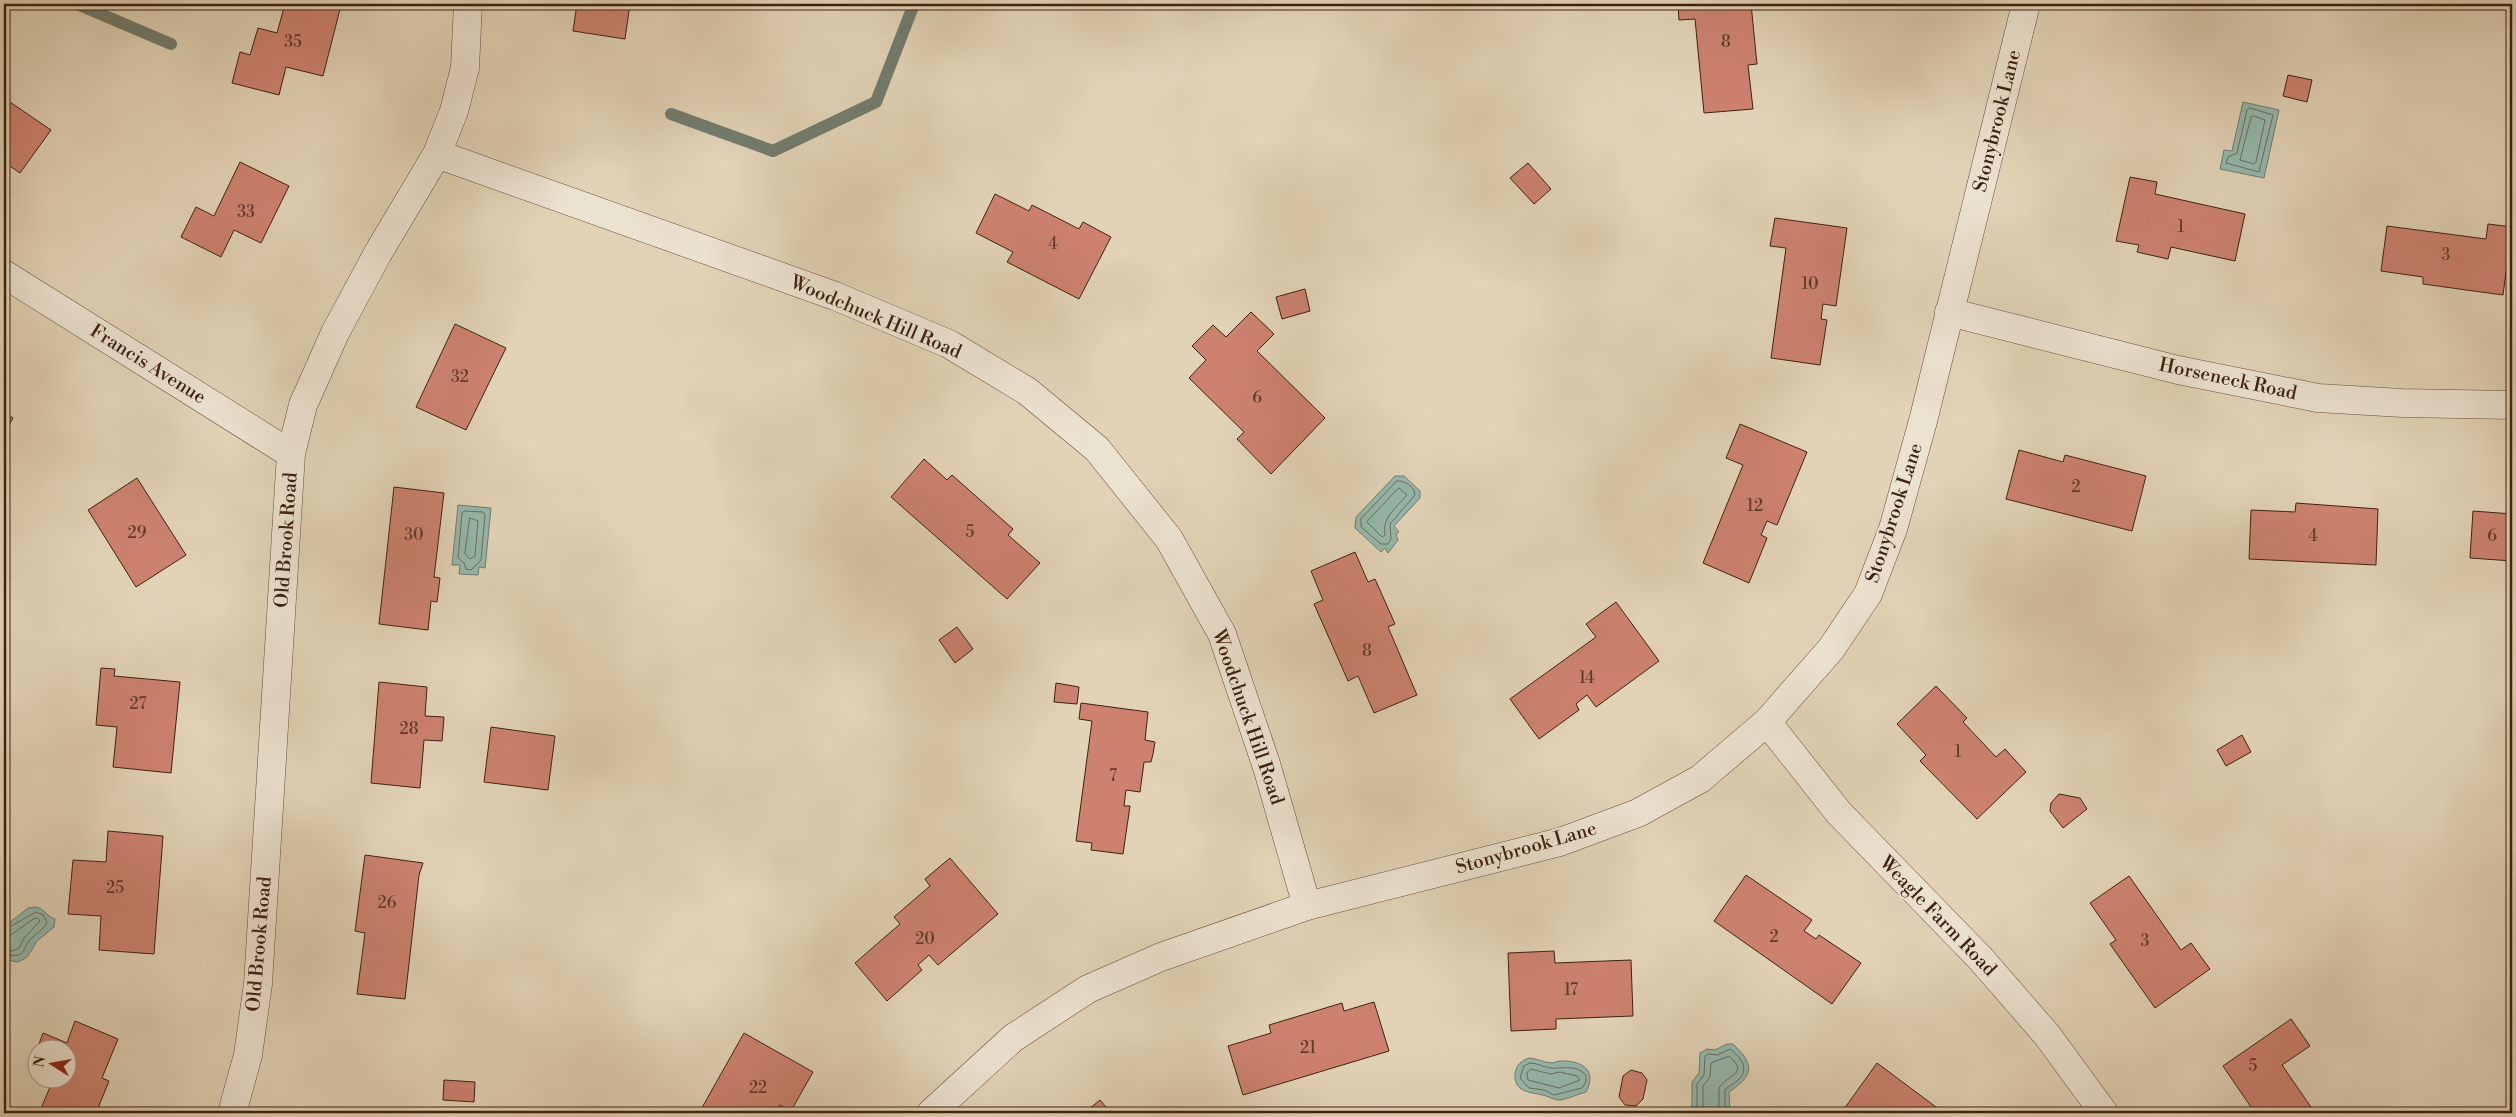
<svg xmlns="http://www.w3.org/2000/svg" width="2516" height="1117" viewBox="0 0 2516 1117" font-family="'Libre Bodoni',serif">
<style>
.water{fill:#95b8ac;stroke:#727c6e}
.lines{fill:none;stroke-linecap:round;stroke-linejoin:round}
.shore{stroke:#696d5e;stroke-width:1}
.stream{stroke:#727c6e;stroke-width:12}
.building{fill:#cd8270;stroke:#3d2211}
.minor-casing{stroke:#664e3a;stroke-width:29}
.minor{stroke:#ece2d0;stroke-width:28}
.labels{text-anchor:middle;dominant-baseline:central;stroke-width:4.5;stroke-linejoin:round;paint-order:stroke}
.number-label{font-size:16px;fill:#613a29}
.street-label{font-size:19px;fill:#3d2211;stroke:#ece2d0}
</style>
<rect width="100%" height="100%" fill="#e2d3b7"/>
<filter id="stains"><feTurbulence type="fractalNoise" baseFrequency=".004" numOctaves="4"/><feColorMatrix values="0 0 0 0 .2 0 0 0 0 .09 0 0 0 0 .02 0 0 0 .5 -.17"/></filter>
<radialGradient id="worn" r=".72"><stop offset=".6" stop-color="#630" stop-opacity="0"/><stop offset="1" stop-color="#630" stop-opacity=".3"/></radialGradient>
<path class="water" d="M 2243,102 L 2279,110 L 2264,178 L 2220,169 L 2224,150 L 2232,151 Z
M 1395,476 L 1404,476 L 1420,491 L 1420,498 L 1394,526 L 1399,532 L 1396,534 L 1398,540 L 1388,553 L 1385,548 L 1381,552 L 1355,528 L 1356,517 Z
M 458,505 L 491,508 L 485,568 L 479,567 L 478,575 L 459,574 L 460,565 L 452,565 Z
M 36,907 C 45,909 47,917 55,919 L 54,927 L 37,941 L 28,956 L 24,959 L 18,962 L 6,960 L 4,927 L 28,908 Z
M 1727,1044 L 1733,1044 C 1755,1065 1754,1075 1729,1092 L 1730,1111 L 1692,1113 L 1692,1082 L 1699,1073 L 1700,1053 L 1707,1049 L 1715,1050 Z
M 1529,1058 C 1536,1058 1545,1063 1552,1063 C 1554,1063 1557,1061 1560,1061 C 1581,1060 1598,1070 1586,1092 C 1578,1094 1568,1099 1560,1100 C 1552,1100 1549,1096 1542,1095 C 1529,1092 1514,1092 1515,1074 C 1516,1065 1521,1061 1529,1058 Z"/>
<g class="lines">
<path class="shore" d="M 2250,108 L 2273,115 L 2259,172 L 2226,163 L 2228,157 L 2237,153 L 2247,110 Z
M 2254,116 L 2265,120 L 2256,162 L 2254,164 L 2240,160 L 2251,117 Z
M 1397,481 C 1404,480 1415,487 1415,495 L 1390,524 L 1391,539 L 1388,544 L 1381,544 L 1361,527 L 1361,519 Z
M 1399,488 L 1407,495 C 1396,509 1382,516 1385,535 L 1382,537 L 1367,522 Z
M 465,511 L 483,512 L 485,515 L 481,560 L 471,570 L 466,569 L 464,563 L 458,558 L 462,513 Z
M 470,518 L 478,521 L 475,556 L 470,559 L 465,554 Z
M 4,930 L 36,912 L 43,915 L 47,922 C 44,929 39,931 34,936 C 19,949 30,958 4,955
M 4,937 L 11,935 L 33,919 L 37,918 L 40,921 L 24,938 L 19,948 L 13,951 L 4,949
M 1530,1063 C 1537,1063 1544,1067 1550,1068 C 1563,1069 1575,1064 1586,1075 L 1586,1082 L 1582,1088 L 1554,1095 L 1544,1090 L 1529,1088 L 1520,1078 L 1524,1066 Z
M 1531,1069 L 1550,1074 L 1560,1072 L 1577,1076 L 1580,1080 L 1559,1088 L 1528,1080 L 1527,1073 Z
M 1697,1113 L 1697,1084 L 1704,1075 L 1705,1056 L 1708,1054 L 1717,1055 L 1730,1049 C 1738,1055 1749,1066 1741,1077 C 1737,1083 1729,1085 1725,1090 L 1725,1113
M 1703,1113 L 1703,1086 L 1710,1077 L 1711,1063 L 1729,1056 C 1750,1074 1727,1075 1719,1088 L 1719,1113"/>
<path class="stream" d="M 77,4 L 171,44
M 671,114 L 773,151 L 876,102 L 914,4"/>
</g>
<path class="building" d="M 285,4 L 319,4 L 340,9 L 323,76 L 286,67 L 279,95 L 232,83 L 240,52 L 250,55 L 258,28 L 277,33 Z
M 577,4 L 630,4 L 625,39 L 573,31 Z
M 1678,4 L 1751,4 L 1757,64 L 1748,65 L 1753,109 L 1704,113 L 1695,19 L 1679,20 Z
M 2288,75 L 2312,80 L 2307,102 L 2283,96 Z
M 4,98 L 51,130 L 20,173 L 4,162 Z
M 240,162 L 289,186 L 261,243 L 234,230 L 221,257 L 181,237 L 196,207 L 214,216 Z
M 1528,163 L 1551,189 L 1534,204 L 1510,178 Z
M 2130,177 L 2157,182 L 2155,194 L 2245,214 L 2235,261 L 2171,247 L 2168,259 L 2137,252 L 2139,245 L 2116,241 Z
M 995,194 L 1029,211 L 1032,205 L 1079,229 L 1083,222 L 1111,237 L 1079,299 L 1007,262 L 1013,252 L 976,233 Z
M 1775,218 L 1847,228 L 1836,306 L 1823,304 L 1821,319 L 1827,320 L 1820,365 L 1771,358 L 1786,248 L 1770,246 Z
M 2488,224 L 2512,227 L 2503,295 L 2423,284 L 2423,277 L 2381,271 L 2387,226 L 2486,239 Z
M 1305,289 L 1310,311 L 1282,319 L 1276,297 Z
M 1251,312 L 1274,334 L 1257,351 L 1325,418 L 1271,474 L 1237,439 L 1244,432 L 1189,378 L 1206,360 L 1192,346 L 1213,325 L 1226,337 Z
M 455,324 L 506,348 L 466,430 L 416,407 Z
M 4,413 L 13,418 L 4,434 Z
M 1740,424 L 1807,452 L 1777,525 L 1767,521 L 1761,535 L 1767,538 L 1749,583 L 1703,563 L 1743,465 L 1726,458 Z
M 2019,450 L 2063,462 L 2065,455 L 2146,476 L 2132,531 L 2006,499 Z
M 924,459 L 947,480 L 952,475 L 1013,529 L 1008,535 L 1040,563 L 1007,599 L 891,497 Z
M 137,478 L 186,555 L 136,587 L 88,510 Z
M 394,487 L 444,493 L 434,577 L 440,578 L 437,602 L 431,601 L 428,630 L 379,624 Z
M 2296,503 L 2378,509 L 2376,565 L 2249,559 L 2251,510 L 2295,512 Z
M 2473,511 L 2512,514 L 2512,561 L 2470,558 Z
M 1355,552 L 1368,582 L 1375,579 L 1395,624 L 1388,627 L 1417,695 L 1374,713 L 1358,676 L 1348,681 L 1314,604 L 1323,600 L 1311,571 Z
M 1616,602 L 1659,661 L 1596,707 L 1587,695 L 1576,704 L 1579,710 L 1539,739 L 1510,699 L 1596,637 L 1586,624 Z
M 957,627 L 973,649 L 955,663 L 939,640 Z
M 101,668 L 115,669 L 114,676 L 180,682 L 171,773 L 113,767 L 117,727 L 96,725 Z
M 379,682 L 427,687 L 425,716 L 444,717 L 442,741 L 424,740 L 420,788 L 371,783 Z
M 1056,683 L 1079,687 L 1077,704 L 1054,702 Z
M 1936,686 L 1967,718 L 1963,722 L 1996,757 L 2005,749 L 2026,772 L 1977,819 L 1920,761 L 1926,755 L 1897,724 Z
M 1081,703 L 1148,712 L 1145,740 L 1155,742 L 1153,754 L 1151,762 L 1144,762 L 1140,792 L 1126,790 L 1124,806 L 1130,806 L 1123,854 L 1091,850 L 1092,843 L 1076,841 L 1092,721 L 1079,719 Z
M 491,727 L 555,736 L 548,790 L 484,782 Z
M 2242,735 L 2251,752 L 2226,766 L 2217,750 Z
M 2059,794 L 2080,798 L 2087,809 L 2063,828 L 2050,811 L 2051,803 Z
M 108,831 L 163,836 L 154,954 L 99,950 L 101,916 L 68,914 L 73,860 L 106,862 Z
M 365,855 L 423,863 L 419,875 L 405,999 L 357,994 L 365,933 L 355,931 Z
M 950,858 L 998,914 L 938,965 L 929,955 L 918,965 L 922,970 L 887,1001 L 855,963 L 900,924 L 894,917 L 930,886 L 925,879 Z
M 1746,875 L 1812,920 L 1804,931 L 1816,939 L 1819,935 L 1861,963 L 1832,1004 L 1714,921 Z
M 2129,876 L 2181,950 L 2191,943 L 2210,969 L 2155,1008 L 2110,944 L 2116,940 L 2090,903 Z
M 1554,951 L 1555,963 L 1631,960 L 1633,1016 L 1556,1019 L 1556,1029 L 1511,1031 L 1508,953 Z
M 1374,1002 L 1389,1051 L 1243,1095 L 1228,1046 L 1271,1033 L 1269,1025 L 1342,1003 L 1344,1011 Z
M 2291,1019 L 2310,1046 L 2282,1065 L 2315,1113 L 2255,1113 L 2223,1066 Z
M 75,1021 L 118,1039 L 102,1078 L 109,1081 L 96,1113 L 39,1113 L 53,1080 L 68,1080 L 68,1050 L 38,1050 L 38,1059 L 34,1058 L 43,1033 L 67,1043 Z
M 744,1033 L 813,1072 L 791,1111 L 780,1105 L 776,1113 L 699,1113 Z
M 1877,1063 L 1944,1113 L 1849,1113 L 1844,1109 Z
M 1631,1070 L 1642,1073 L 1647,1080 L 1643,1099 L 1636,1106 L 1625,1105 L 1619,1097 L 1623,1076 Z
M 444,1080 L 475,1082 L 474,1102 L 443,1100 Z
M 1100,1100 L 1111,1113 L 1084,1113 Z"/>
<g class="lines">
<defs>
<path id="minor" d="M 437,154 L 835,296 L 949,344 L 1027,391 L 1097,449 L 1169,539 L 1222,634 L 1267,767 L 1307,906
M 4,274 L 291,454
M 1949,312 L 2178,370 L 2318,398 L 2402,403 L 2512,405
M 1767,722 L 1839,813 L 1980,958 L 2047,1035 L 2104,1113
M 232,1113 L 248,1055 L 258,984 L 291,454 L 303,405 L 335,333 L 378,253 L 437,154 L 454,111 L 465,68 L 468,4
M 931,1113 L 1013,1038 L 1088,989 L 1161,957 L 1307,906 L 1560,842 L 1638,813 L 1700,779 L 1767,722 L 1831,649 L 1868,594 L 1893,529 L 1923,421 L 2026,4"/>
</defs>
<use href="#minor" class="minor-casing"/>
<use href="#minor" class="minor"/>
</g>
<g class="labels">
<g class="number-label">
<text x="293" y="42">35</text>
<text x="1726" y="42">8</text>
<text x="246" y="212">33</text>
<text x="2181" y="227">1</text>
<text x="1053" y="244">4</text>
<text x="2446" y="255">3</text>
<text x="1810" y="284">10</text>
<text x="460" y="377">32</text>
<text x="1257" y="398">6</text>
<text x="2076" y="487">2</text>
<text x="1755" y="506">12</text>
<text x="970" y="532">5</text>
<text x="137" y="533">29</text>
<text x="414" y="535">30</text>
<text x="2313" y="536">4</text>
<text x="2492" y="536">6</text>
<text x="1367" y="651">8</text>
<text x="1587" y="678">14</text>
<text x="138" y="704">27</text>
<text x="409" y="729">28</text>
<text x="1958" y="752">1</text>
<text x="1113" y="776">7</text>
<text x="115" y="888">25</text>
<text x="387" y="903">26</text>
<text x="1774" y="937">2</text>
<text x="925" y="939">20</text>
<text x="2145" y="941">3</text>
<text x="1571" y="990">17</text>
<text x="1308" y="1048">21</text>
<text x="2253" y="1066">5</text>
<text x="758" y="1088">22</text>
</g>
<g class="street-label">
<text transform="translate(1997 121) rotate(-76)">Stonybrook Lane</text>
<text transform="translate(876 317) rotate(23)">Woodchuck Hill Road</text>
<text transform="translate(148 364) rotate(32)">Francis Avenue</text>
<text transform="translate(2228 379) rotate(12)">Horseneck Road</text>
<text transform="translate(1894 513) rotate(-72)">Stonybrook Lane</text>
<text transform="translate(286 540) rotate(-86)">Old Brook Road</text>
<text transform="translate(1248 717) rotate(71)">Woodchuck Hill Road</text>
<text transform="translate(1526 848) rotate(-16)">Stonybrook Lane</text>
<text transform="translate(1938 916) rotate(46)">Weagle Farm Road</text>
<text transform="translate(259 944) rotate(-85)">Old Brook Road</text>
</g>
</g>
<rect width="2516" height="1117" fill="none" stroke="#e2d3b7" stroke-width="20"/>
<rect x="5" y="5" width="2506" height="1107" fill="none" stroke="#3d2211" stroke-width="2.5"/>
<rect x="10" y="10" width="2496" height="1097" fill="none" stroke="#3d2211"/>
<g transform="translate(52 1064) rotate(281)"><circle r="24" fill="#ece2d0" stroke="#a69584"/>
<path d="M0-4L9 19L0 12L-9 19Z" fill="#8f2418"/>
<text y="-8" font-size="14" font-weight="bold" text-anchor="middle" fill="#3d2211">N</text>
</g>
<rect width="100%" height="100%" filter="url(#stains)"/>
<rect width="100%" height="100%" fill="url(#worn)"/>
</svg>
